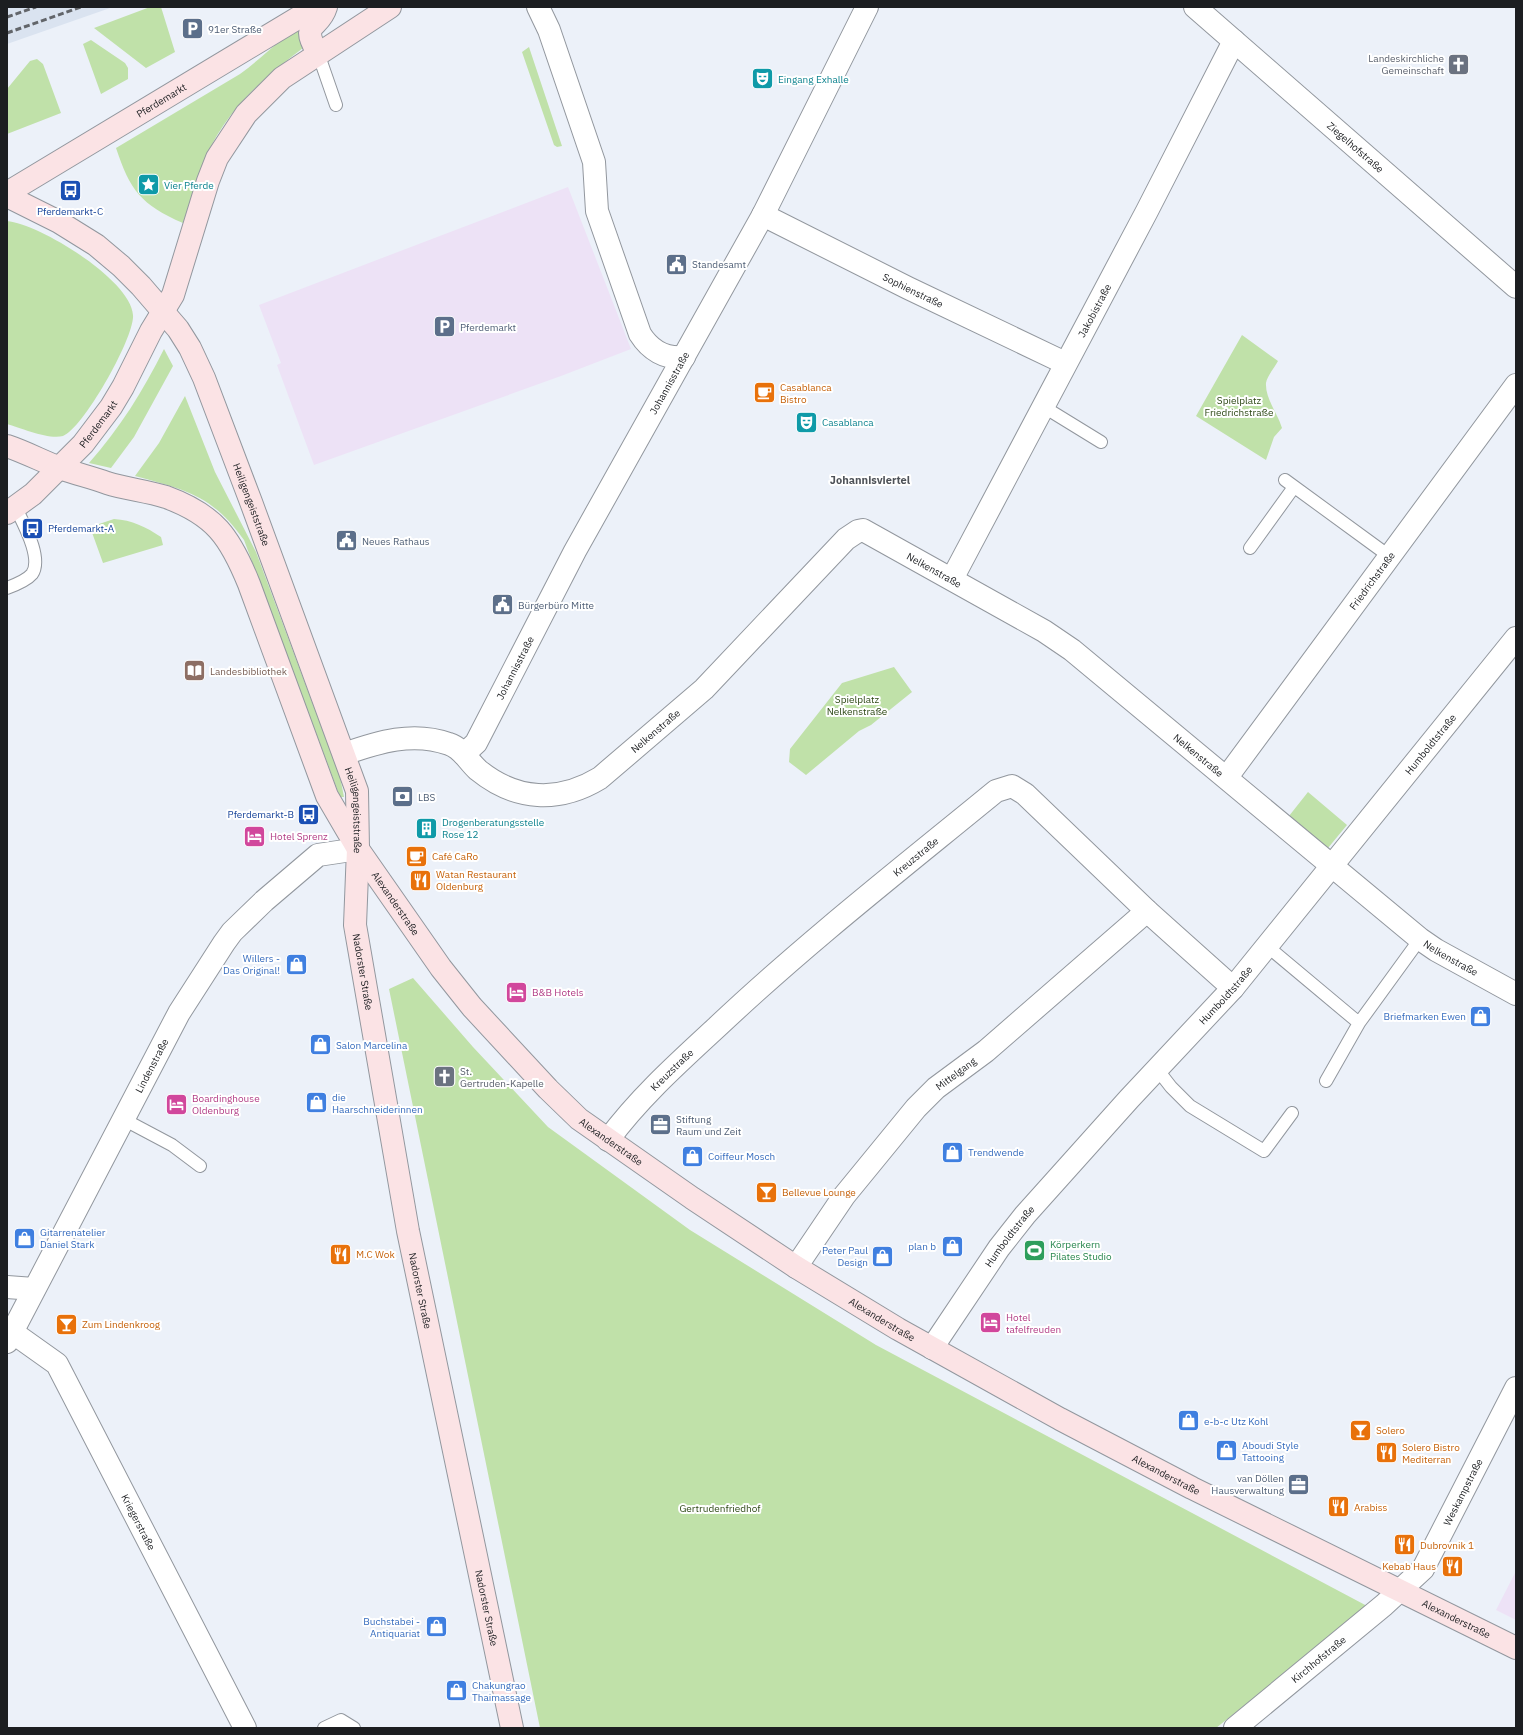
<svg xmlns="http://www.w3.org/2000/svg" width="1523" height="1735" viewBox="0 0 1523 1735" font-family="'IBM Plex Sans',sans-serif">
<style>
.commercial{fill:#ede2f6}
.built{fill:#dae3f0}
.green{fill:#c0e1a9}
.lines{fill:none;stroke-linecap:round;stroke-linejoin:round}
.lane-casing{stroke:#92979e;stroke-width:14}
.street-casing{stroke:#92979e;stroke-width:24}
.secondary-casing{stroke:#92979e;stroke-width:24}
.lane{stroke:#fff;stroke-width:12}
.street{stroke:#fff;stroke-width:22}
.secondary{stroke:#fbe3e5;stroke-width:22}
.rail{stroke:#62656a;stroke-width:3;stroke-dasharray:6 3;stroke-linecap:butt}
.labels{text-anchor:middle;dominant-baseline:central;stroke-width:4;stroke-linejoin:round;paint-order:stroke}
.service-label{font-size:10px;fill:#4e5e75;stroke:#fff;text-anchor:start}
.worship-label{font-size:10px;fill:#5b616d;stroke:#fff;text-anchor:end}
.culture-label{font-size:10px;fill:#0d838f;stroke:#fff;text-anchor:start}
.street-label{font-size:10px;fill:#1c1e21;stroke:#fff}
.transit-label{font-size:10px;fill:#164399;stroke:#fff}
.food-label{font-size:10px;fill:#c56008;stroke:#fff;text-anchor:start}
.park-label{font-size:10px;fill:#2c4714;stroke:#fff}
.education-label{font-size:10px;fill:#785e54;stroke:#fff;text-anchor:start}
.hotel-label{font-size:10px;fill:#b23c85;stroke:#fff;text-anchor:start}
.shop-label{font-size:10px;fill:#366cbe;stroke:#fff;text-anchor:start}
.leisure-label{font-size:10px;fill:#27864d;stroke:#fff;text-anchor:start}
.neighbourhood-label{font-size:11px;font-weight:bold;fill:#4f5359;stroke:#fff}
</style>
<rect width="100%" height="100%" fill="#ecf1f9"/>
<path class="commercial" d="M 568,187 L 631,349 L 561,376 L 314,465 L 281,376 L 277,365 L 281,363 L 259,305 Z
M 1516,1571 L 1516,1620 L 1496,1610 Z"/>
<path class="built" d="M 7,7 L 113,7 L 7,44 Z"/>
<path class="green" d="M 150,7 L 161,7 L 175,52 L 146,68 L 94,28 Z
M 304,23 L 303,48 C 258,82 220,116 200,171 C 193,188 189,206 183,223 C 141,205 130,190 116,148 L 240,74 C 262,58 281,38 304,23 Z
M 91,40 L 125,63 L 128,68 L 128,79 L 101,94 L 83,44 Z
M 529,47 L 562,146 L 557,147 L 554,145 L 522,52 Z
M 37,59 L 43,64 L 61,113 L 7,134 L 7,89 L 30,61 Z
M 7,221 C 40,224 131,280 133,315 C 135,337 83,429 63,436 C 49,440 21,428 7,424 Z
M 1242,335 L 1278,361 C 1275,367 1267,376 1266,383 C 1265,398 1278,414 1282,428 L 1274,437 L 1266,460 L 1196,416 Z
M 164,349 L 173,366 L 134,437 L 111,468 L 89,463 C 120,428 143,391 164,349 Z
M 185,396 L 215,472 L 256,552 L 340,777 L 344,797 L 340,797 L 244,540 C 212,495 186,490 135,476 L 159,443 Z
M 114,519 C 132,520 146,527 161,537 L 163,545 L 103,563 L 90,527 Z
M 894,667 L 912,692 L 871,725 L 859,731 L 806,775 L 789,762 L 790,749 L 842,683 Z
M 1308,792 L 1347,825 L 1328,848 L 1289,816 Z
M 413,978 L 473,1047 L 548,1127 L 690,1230 L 876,1345 L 1369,1607 L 1216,1728 L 540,1728 L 389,989 Z"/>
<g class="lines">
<defs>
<path id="lane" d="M 318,53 L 336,105
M 1044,407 L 1101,442
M 1285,480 L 1389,556
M 1250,548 L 1294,487
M 7,588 C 15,585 27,580 32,574 C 43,558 23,523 16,508
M 1267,946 L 1359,1023
M 1157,1069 L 1171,1087 L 1190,1106 L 1264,1151 L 1292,1113
M 1326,1081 L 1359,1023 L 1420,939
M 123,1119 L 172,1145 L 200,1166
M 324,1728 L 341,1720 L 354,1728"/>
<g id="street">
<path d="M 538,7 L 549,30 L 594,162 L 597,211 L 640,334 C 650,350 665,359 684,357"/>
<path id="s1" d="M 1195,7 L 1516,287"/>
<path id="s2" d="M 763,215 L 908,288 L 1065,363"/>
<path id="s3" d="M 952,579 L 1147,211 L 1234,41"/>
<path id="s4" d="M 344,754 C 378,742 413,731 449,744 C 462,748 468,761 478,770 C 516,801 559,803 600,778 L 704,689 L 846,539 L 858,531 L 863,530 L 1044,631 L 1072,650 L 1420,939 L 1436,950 L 1516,994"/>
<path id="s5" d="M 464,754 L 476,743 L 575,551 L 763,215 L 867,7"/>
<path id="s6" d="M 1227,777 L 1516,385"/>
<path id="s7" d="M 608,1140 C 639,1098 678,1063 717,1027 C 806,943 902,868 996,791 L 1012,786 L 1025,794 L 1147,911 L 1233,988"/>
<path id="s8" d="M 796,1267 L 844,1196 L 916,1108 L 936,1088 L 986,1051 L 1147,911"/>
<path d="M 7,1287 L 34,1289"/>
<path id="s9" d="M 12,1332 L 57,1364 L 245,1728"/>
<path id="s10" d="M 7,1342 L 179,1013 L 224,943 L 232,932 L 264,901 L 318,855 L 358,849"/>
<path id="s11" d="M 932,1348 L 999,1248 L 1025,1215 L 1129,1099 L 1233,988 L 1516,638"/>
<path id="s12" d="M 1235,1728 L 1384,1605 L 1423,1569 L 1516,1388"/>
</g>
<g id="secondary">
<path d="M 318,53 C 299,22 319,30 326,7"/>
<path id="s13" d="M 7,193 L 316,7"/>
<path id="s14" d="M 7,196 L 59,222 L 96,245 L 121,266 L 141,286 L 178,329 L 190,348 L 204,378 L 251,502 L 357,791 L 358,849 L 355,925 L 408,1231 L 512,1728"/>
<path id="s15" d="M 7,446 C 25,452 42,461 60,468 C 76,474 91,477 107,483 C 126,489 147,491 166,497 C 215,515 230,537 249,584 L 327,796 L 358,849 L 441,968 L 472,1007 L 548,1089 L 579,1119 L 692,1198 L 796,1267 L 898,1329 L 1060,1419 L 1192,1488 L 1516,1648"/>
<path id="s16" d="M 7,513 L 33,494 L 83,444 L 111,407 L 123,387 L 151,331 L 173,295 L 208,181 L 217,158 L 246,114 L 282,78 L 390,7"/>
</g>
</defs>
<use href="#lane" class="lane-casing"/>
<use href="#street" class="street-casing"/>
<use href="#secondary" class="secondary-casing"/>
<use href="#lane" class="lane"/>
<use href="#street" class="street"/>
<use href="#secondary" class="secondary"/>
<path class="rail" d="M 7,17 L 36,7
M 7,33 L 81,7"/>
</g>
<defs>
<symbol id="parking-square" viewBox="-11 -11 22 22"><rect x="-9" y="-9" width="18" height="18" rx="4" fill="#5c6f8a" stroke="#fff"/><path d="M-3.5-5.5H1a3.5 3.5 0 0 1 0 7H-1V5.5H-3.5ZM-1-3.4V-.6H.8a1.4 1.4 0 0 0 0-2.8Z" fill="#fff"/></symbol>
<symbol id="church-square" viewBox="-11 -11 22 22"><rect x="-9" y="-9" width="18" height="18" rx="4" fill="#6b7280" stroke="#fff"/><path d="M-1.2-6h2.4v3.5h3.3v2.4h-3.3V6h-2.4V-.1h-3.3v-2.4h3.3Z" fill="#fff"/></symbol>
<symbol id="theatre-square" viewBox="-11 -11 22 22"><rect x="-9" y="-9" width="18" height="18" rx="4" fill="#0f9aa8" stroke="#fff"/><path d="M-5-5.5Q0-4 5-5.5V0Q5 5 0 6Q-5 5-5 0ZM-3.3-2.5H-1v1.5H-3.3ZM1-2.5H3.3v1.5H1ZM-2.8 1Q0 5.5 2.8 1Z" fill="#fff"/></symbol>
<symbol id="sight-square" viewBox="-11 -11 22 22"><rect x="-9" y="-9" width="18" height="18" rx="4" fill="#0f9aa8" stroke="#fff"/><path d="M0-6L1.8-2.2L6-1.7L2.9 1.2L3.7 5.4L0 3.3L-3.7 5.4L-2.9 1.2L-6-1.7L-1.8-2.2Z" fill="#fff"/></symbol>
<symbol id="bus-square" viewBox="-11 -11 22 22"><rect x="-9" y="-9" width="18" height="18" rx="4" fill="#1a4fb4" stroke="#fff"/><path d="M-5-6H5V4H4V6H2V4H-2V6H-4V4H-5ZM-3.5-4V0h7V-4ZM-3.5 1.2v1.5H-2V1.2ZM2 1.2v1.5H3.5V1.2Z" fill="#fff"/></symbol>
<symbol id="civic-square" viewBox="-11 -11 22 22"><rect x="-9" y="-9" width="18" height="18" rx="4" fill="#5c6f8a" stroke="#fff"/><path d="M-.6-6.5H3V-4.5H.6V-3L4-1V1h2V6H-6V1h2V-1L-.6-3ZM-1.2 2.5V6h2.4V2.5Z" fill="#fff"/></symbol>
<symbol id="cafe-square" viewBox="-11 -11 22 22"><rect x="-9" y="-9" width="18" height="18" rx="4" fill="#e8710a" stroke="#fff"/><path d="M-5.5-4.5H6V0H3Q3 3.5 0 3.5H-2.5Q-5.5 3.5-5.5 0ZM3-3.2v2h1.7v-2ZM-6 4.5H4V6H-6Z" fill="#fff"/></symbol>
<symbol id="library-square" viewBox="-11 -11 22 22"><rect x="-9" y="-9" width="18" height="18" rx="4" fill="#8d6e63" stroke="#fff"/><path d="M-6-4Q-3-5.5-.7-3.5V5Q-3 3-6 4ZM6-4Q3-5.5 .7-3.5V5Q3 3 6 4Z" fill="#fff"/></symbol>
<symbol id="bank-square" viewBox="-11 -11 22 22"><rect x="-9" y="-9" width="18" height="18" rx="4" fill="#5c6f8a" stroke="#fff"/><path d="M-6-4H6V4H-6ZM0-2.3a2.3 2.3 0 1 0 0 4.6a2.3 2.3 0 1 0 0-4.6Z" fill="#fff"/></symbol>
<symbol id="building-square" viewBox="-11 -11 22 22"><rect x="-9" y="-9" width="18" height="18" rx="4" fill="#0f9aa8" stroke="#fff"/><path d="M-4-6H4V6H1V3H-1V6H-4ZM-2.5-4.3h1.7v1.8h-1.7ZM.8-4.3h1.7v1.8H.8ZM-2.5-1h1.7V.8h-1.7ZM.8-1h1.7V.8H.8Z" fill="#fff"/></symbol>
<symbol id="hotel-square" viewBox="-11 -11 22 22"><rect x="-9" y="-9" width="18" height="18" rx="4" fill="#d1479c" stroke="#fff"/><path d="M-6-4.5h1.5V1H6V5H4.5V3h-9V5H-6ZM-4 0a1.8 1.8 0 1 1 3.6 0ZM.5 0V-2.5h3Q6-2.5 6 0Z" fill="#fff"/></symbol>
<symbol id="restaurant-square" viewBox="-11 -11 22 22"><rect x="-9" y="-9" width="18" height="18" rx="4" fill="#e8710a" stroke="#fff"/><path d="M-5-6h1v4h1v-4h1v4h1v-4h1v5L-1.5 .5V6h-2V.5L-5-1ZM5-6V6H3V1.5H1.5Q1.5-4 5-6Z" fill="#fff"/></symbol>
<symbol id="shop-square" viewBox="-11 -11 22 22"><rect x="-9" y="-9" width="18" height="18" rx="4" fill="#3f7fe0" stroke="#fff"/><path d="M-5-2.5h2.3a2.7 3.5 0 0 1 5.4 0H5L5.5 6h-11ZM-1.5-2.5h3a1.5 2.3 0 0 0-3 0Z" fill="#fff"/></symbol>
<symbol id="office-square" viewBox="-11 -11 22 22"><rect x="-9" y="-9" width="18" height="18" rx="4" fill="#5c6f8a" stroke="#fff"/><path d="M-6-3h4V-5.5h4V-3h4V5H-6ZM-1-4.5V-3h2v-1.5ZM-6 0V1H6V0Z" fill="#fff"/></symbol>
<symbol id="bar-square" viewBox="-11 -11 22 22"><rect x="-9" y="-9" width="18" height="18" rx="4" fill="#e8710a" stroke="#fff"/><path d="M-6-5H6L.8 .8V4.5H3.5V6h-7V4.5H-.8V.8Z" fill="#fff"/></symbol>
<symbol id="stadium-square" viewBox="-11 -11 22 22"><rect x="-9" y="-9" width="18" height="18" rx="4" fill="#2e9e5b" stroke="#fff"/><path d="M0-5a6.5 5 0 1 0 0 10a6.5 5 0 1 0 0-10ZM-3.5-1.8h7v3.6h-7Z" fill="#fff"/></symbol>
</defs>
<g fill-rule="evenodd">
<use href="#parking-square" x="180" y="16" width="25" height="25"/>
<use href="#church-square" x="1446" y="52" width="25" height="25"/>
<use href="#theatre-square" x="750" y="66" width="25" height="25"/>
<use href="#sight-square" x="136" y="172" width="25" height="25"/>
<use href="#bus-square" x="58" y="178" width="25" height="25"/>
<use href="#civic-square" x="664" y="252" width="25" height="25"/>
<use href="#parking-square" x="432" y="314" width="25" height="25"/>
<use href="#cafe-square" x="752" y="380" width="25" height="25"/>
<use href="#theatre-square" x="794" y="410" width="25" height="25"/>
<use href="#bus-square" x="20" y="516" width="25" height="25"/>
<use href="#civic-square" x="334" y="528" width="25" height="25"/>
<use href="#civic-square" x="490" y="592" width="25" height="25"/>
<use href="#library-square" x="182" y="658" width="25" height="25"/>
<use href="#bank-square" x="390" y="784" width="25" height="25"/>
<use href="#bus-square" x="296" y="802" width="25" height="25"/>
<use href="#building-square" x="414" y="816" width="25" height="25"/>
<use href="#hotel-square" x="242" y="824" width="25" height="25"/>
<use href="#cafe-square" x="404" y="844" width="25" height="25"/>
<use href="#restaurant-square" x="408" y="868" width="25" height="25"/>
<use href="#shop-square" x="284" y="952" width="25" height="25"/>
<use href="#hotel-square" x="504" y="980" width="25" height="25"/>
<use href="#shop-square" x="1468" y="1004" width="25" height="25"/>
<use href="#shop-square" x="308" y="1032" width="25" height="25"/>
<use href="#church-square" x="432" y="1064" width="25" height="25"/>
<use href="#shop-square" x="304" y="1090" width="25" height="25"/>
<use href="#hotel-square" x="164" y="1092" width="25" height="25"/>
<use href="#office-square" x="648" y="1112" width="25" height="25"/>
<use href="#shop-square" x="940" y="1140" width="25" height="25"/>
<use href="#shop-square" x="680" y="1144" width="25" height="25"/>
<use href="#bar-square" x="754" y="1180" width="25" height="25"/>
<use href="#shop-square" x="12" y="1226" width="25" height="25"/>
<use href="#shop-square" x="940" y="1234" width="25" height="25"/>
<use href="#stadium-square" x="1022" y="1238" width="25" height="25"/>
<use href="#restaurant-square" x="328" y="1242" width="25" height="25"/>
<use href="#shop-square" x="870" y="1244" width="25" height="25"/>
<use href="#hotel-square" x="978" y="1310" width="25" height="25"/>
<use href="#bar-square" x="54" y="1312" width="25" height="25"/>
<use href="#shop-square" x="1176" y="1408" width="25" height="25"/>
<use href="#bar-square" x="1348" y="1418" width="25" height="25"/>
<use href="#shop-square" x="1214" y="1438" width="25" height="25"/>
<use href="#restaurant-square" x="1374" y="1440" width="25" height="25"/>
<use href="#office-square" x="1286" y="1472" width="25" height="25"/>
<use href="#restaurant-square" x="1326" y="1494" width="25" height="25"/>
<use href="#restaurant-square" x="1392" y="1532" width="25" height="25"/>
<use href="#restaurant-square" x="1440" y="1554" width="25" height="25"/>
<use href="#shop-square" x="424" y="1614" width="25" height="25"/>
<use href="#shop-square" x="444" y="1678" width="25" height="25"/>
</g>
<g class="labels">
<g class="service-label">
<text x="208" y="29">91er Straße</text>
<text x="692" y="264">Standesamt</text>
<text x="460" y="327">Pferdemarkt</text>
<text x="362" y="541">Neues Rathaus</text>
<text x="518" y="605">Bürgerbüro Mitte</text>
<text x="418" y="797">LBS</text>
<text x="676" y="1119">Stiftung<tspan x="676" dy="12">Raum und Zeit</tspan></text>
<text x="1284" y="1478" text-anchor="end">van Döllen<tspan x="1284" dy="12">Hausverwaltung</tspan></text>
</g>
<g class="worship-label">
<text x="1444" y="58">Landeskirchliche<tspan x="1444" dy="12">Gemeinschaft</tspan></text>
<text x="460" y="1071" text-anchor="start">St.<tspan x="460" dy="12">Gertruden-Kapelle</tspan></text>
</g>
<g class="culture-label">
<text x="778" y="79">Eingang Exhalle</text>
<text x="164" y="185">Vier Pferde</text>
<text x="822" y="422">Casablanca</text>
<text x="442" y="822">Drogenberatungsstelle<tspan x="442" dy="12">Rose 12</tspan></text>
</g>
<g class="street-label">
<text stroke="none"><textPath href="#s13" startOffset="180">Pferdemarkt</textPath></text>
<text stroke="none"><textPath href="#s1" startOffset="213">Ziegelhofstraße</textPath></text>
<text stroke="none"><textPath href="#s2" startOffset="168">Sophienstraße</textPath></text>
<text stroke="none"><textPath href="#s3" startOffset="304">Jakobistraße</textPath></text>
<text stroke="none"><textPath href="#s5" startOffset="425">Johannisstraße</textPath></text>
<text stroke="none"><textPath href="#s16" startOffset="128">Pferdemarkt</textPath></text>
<text stroke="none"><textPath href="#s14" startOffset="410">Heiligengeiststraße</textPath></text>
<text stroke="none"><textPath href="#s4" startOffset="723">Nelkenstraße</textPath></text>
<text stroke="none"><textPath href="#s6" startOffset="244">Friedrichstraße</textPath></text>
<text stroke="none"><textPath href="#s5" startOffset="101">Johannisstraße</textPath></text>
<text stroke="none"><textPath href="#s4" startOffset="351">Nelkenstraße</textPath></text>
<text stroke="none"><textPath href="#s11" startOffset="784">Humboldtstraße</textPath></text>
<text stroke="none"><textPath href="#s4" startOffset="1047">Nelkenstraße</textPath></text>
<text stroke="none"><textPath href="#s14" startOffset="734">Heiligengeiststraße</textPath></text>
<text stroke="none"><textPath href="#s7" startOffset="419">Kreuzstraße</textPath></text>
<text stroke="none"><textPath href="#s15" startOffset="646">Alexanderstraße</textPath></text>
<text stroke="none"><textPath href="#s4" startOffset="1371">Nelkenstraße</textPath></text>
<text stroke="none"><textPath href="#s14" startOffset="897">Nadorster Straße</textPath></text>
<text stroke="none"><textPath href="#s11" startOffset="460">Humboldtstraße</textPath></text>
<text stroke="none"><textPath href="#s10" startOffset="312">Lindenstraße</textPath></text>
<text stroke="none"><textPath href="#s7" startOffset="95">Kreuzstraße</textPath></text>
<text stroke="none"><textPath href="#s8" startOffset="252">Mittelgang</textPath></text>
<text stroke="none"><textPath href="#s15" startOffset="969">Alexanderstraße</textPath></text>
<text stroke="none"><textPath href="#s11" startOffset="136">Humboldtstraße</textPath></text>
<text stroke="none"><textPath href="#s14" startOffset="1221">Nadorster Straße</textPath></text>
<text stroke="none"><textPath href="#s15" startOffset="1293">Alexanderstraße</textPath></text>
<text stroke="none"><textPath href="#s15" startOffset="1617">Alexanderstraße</textPath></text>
<text stroke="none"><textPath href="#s12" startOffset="333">Weskampstraße</textPath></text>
<text stroke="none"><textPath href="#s9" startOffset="233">Kriegerstraße</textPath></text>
<text stroke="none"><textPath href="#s14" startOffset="1545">Nadorster Straße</textPath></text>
<text stroke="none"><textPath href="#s15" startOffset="1941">Alexanderstraße</textPath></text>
<text stroke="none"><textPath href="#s12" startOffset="108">Kirchhofstraße</textPath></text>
</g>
<g class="transit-label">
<text x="70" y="211">Pferdemarkt-C</text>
<text x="48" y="528" text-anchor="start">Pferdemarkt-A</text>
<text x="294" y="814" text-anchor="end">Pferdemarkt-B</text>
</g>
<g class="food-label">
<text x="780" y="387">Casablanca<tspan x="780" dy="12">Bistro</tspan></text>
<text x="432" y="856">Café CaRo</text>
<text x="436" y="874">Watan Restaurant<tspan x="436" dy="12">Oldenburg</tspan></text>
<text x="782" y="1192">Bellevue Lounge</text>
<text x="356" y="1254">M.C Wok</text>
<text x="82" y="1324">Zum Lindenkroog</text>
<text x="1376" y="1430">Solero</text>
<text x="1402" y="1447">Solero Bistro<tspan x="1402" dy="12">Mediterran</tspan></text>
<text x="1354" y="1507">Arabiss</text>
<text x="1420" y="1545">Dubrovnik 1</text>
<text x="1436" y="1566" text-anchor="end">Kebab Haus</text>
</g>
<g class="park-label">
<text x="1239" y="400">Spielplatz<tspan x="1239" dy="12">Friedrichstraße</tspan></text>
<text x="857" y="699">Spielplatz<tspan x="857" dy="12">Nelkenstraße</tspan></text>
<text x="720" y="1508">Gertrudenfriedhof</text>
</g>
<g class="education-label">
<text x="210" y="671">Landesbibliothek</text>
</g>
<g class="hotel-label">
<text x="270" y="836">Hotel Sprenz</text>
<text x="532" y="992">B&amp;B Hotels</text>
<text x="192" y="1098">Boardinghouse<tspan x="192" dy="12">Oldenburg</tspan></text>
<text x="1006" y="1317">Hotel<tspan x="1006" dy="12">tafelfreuden</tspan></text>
</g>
<g class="shop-label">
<text x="280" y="958" text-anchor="end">Willers -<tspan x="280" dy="12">Das Original!</tspan></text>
<text x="1466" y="1016" text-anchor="end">Briefmarken Ewen</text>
<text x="336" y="1045">Salon Marcelina</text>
<text x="332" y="1097">die<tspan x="332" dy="12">Haarschneiderinnen</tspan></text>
<text x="968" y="1152">Trendwende</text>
<text x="708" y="1156">Coiffeur Mosch</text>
<text x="40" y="1232">Gitarrenatelier<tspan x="40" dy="12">Daniel Stark</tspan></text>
<text x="936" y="1246" text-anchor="end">plan b</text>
<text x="868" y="1250" text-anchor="end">Peter Paul<tspan x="868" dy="12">Design</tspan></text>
<text x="1204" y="1421">e-b-c Utz Kohl</text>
<text x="1242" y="1445">Aboudi Style<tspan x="1242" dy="12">Tattooing</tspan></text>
<text x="420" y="1621" text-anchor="end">Buchstabei -<tspan x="420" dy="12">Antiquariat</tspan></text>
<text x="472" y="1685">Chakungrao<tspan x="472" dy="12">Thaimassage</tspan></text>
</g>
<g class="leisure-label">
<text x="1050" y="1244">Körperkern<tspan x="1050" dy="12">Pilates Studio</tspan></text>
</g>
<g class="neighbourhood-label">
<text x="870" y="480">Johannisviertel</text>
</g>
</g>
<rect width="1523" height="1735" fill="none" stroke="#1c1e21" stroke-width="16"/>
</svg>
